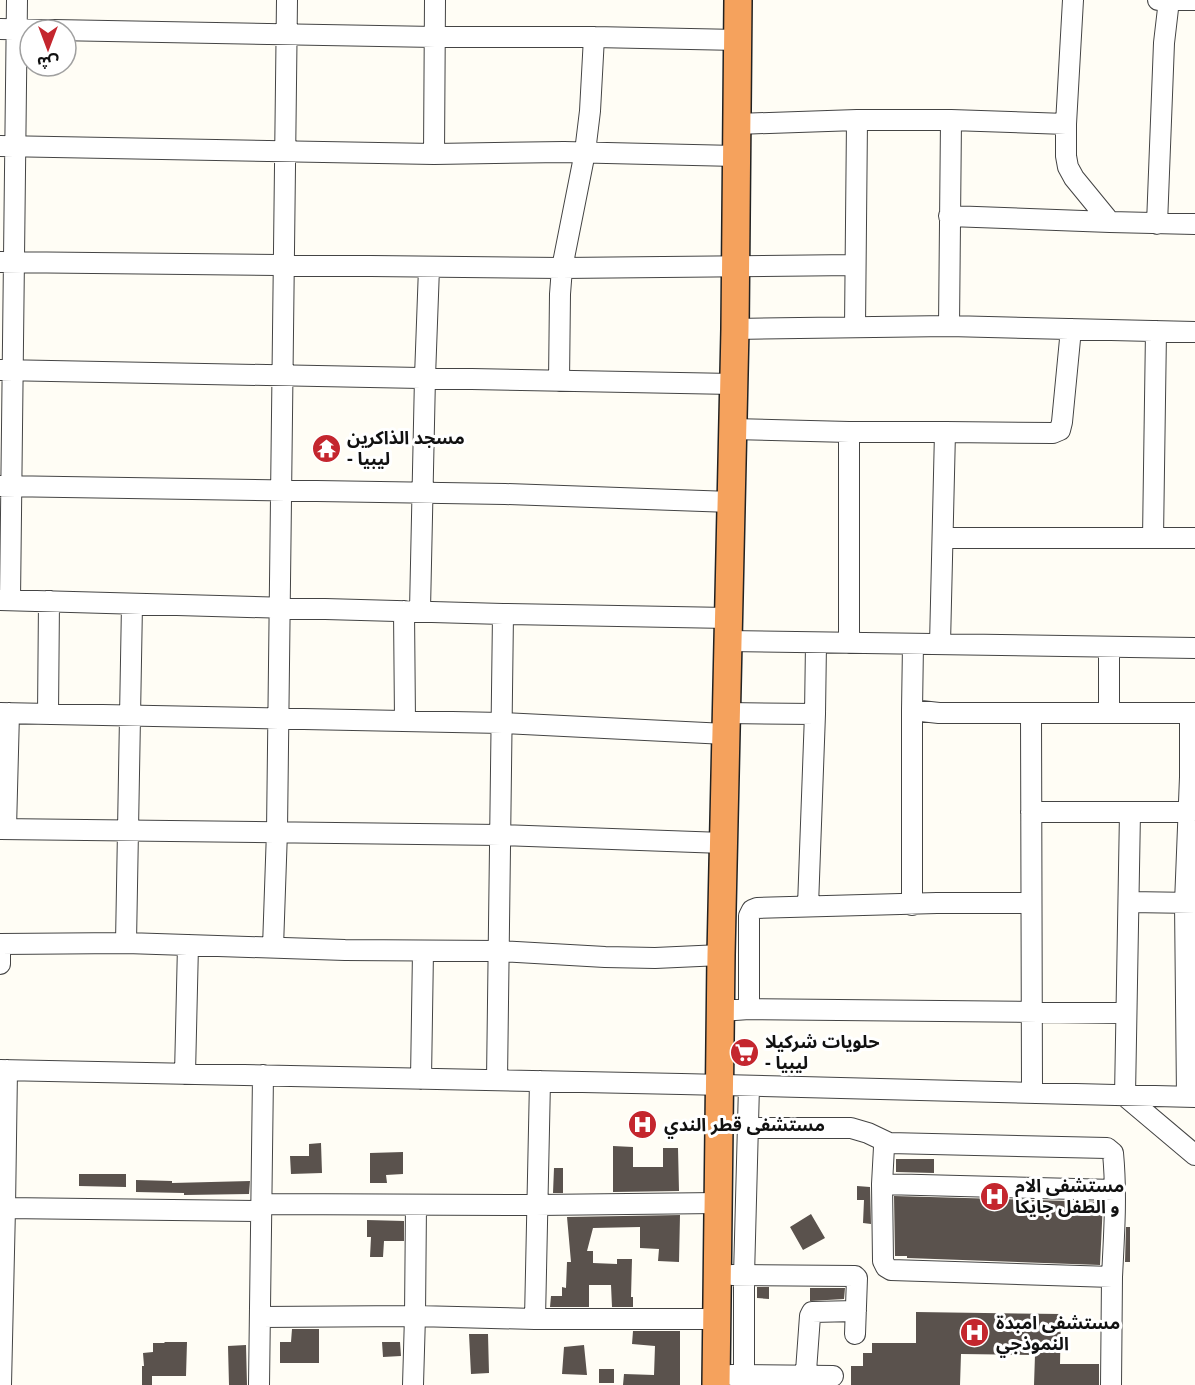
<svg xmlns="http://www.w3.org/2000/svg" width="1195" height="1385" viewBox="0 0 1195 1385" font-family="Georgia,'Noto Sans Arabic',serif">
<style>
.building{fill:#5a524d}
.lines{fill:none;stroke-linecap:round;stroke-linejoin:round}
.minor-casing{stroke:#444;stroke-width:22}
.highway-casing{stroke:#222;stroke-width:30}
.minor{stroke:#fff;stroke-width:20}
.highway{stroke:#f5a25d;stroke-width:27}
.labels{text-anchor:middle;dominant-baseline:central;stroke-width:6;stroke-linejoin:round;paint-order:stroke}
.poi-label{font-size:18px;font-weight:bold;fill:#111;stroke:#fff;text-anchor:start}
</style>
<rect width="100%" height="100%" fill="#fffdf5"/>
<path class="building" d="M 321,1143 L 322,1173 L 291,1174 L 290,1156 L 309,1156 L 309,1144 Z
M 613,1146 L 633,1147 L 633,1167 L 663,1167 L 663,1148 L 678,1148 L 679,1191 L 613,1192 Z
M 403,1152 L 403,1174 L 386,1175 L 387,1183 L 370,1183 L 370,1153 Z
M 896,1159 L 934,1159 L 934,1173 L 896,1172 Z
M 554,1168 L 563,1168 L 563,1193 L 553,1193 Z
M 79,1174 L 126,1174 L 126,1187 L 79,1186 Z
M 136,1180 L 172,1181 L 172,1183 L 250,1181 L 249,1194 L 184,1195 L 184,1193 L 136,1192 Z
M 857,1186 L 870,1187 L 871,1224 L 863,1223 L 864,1200 L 857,1200 Z
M 894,1196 L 1103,1202 L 1100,1265 L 907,1258 L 907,1256 L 895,1256 Z
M 811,1214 L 825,1238 L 803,1250 L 790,1227 Z
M 680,1215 L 679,1262 L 658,1261 L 659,1249 L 640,1248 L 640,1227 L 593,1228 L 587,1251 L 593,1251 L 593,1263 L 617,1264 L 617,1259 L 632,1259 L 631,1297 L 633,1297 L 633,1307 L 612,1307 L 611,1285 L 589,1285 L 589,1307 L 550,1307 L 551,1296 L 562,1296 L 562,1287 L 566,1288 L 567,1262 L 571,1262 L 567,1217 Z
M 367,1220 L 404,1221 L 404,1241 L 384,1241 L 383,1257 L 370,1257 L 371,1237 L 367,1237 Z
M 1126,1227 L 1130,1227 L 1130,1262 L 1125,1262 Z
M 757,1287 L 769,1287 L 769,1299 L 757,1298 Z
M 810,1288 L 845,1288 L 844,1299 L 810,1301 Z
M 916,1312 L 1061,1314 L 1060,1364 L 1099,1364 L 1099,1385 L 1034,1385 L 1035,1355 L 961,1354 L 960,1385 L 851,1385 L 851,1366 L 863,1366 L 863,1353 L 872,1353 L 872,1343 L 916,1343 Z
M 292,1329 L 319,1329 L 319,1363 L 280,1363 L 280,1342 L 291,1342 Z
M 633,1331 L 680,1331 L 680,1385 L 623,1385 L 624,1374 L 654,1375 L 655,1346 L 632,1344 Z
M 469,1334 L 488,1334 L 489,1373 L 471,1374 Z
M 165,1342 L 187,1342 L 186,1376 L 152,1376 L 152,1385 L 142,1385 L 142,1366 L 144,1366 L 143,1353 L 153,1352 L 153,1343 L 164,1343 Z
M 382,1342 L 400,1342 L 401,1356 L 383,1357 Z
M 246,1345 L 247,1385 L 229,1385 L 228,1346 Z
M 584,1345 L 587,1375 L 562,1374 L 564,1347 Z
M 599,1369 L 614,1369 L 614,1383 L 599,1383 Z"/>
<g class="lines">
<defs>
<path id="minor" d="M 1158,0 L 1195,0
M 0,29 L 435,37 L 594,37 L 738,40
M 737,124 L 857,120 L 951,120 L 1066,124 L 1066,156 L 1068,167 L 1074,178 L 1110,222
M 1066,124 L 1073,0
M 0,146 L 434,154 L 564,152 L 736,156
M 434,154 L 435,0
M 949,216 L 1110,222 L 1195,224
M 1157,224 L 1164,43 L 1169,0
M 0,262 L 562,268 L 855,265
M 949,326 L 951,120
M 855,327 L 857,120
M 735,329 L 949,326 L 1195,332
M 0,370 L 733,384
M 559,381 L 560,294 L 562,268 L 585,152 L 590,111 L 594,37
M 732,429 L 849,432 L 945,432
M 849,432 L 849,643
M 0,486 L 505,494 L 731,502
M 943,538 L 1195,538
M 1153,538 L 1156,331
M 0,600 L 503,614 L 728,618
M 10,600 L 17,0
M 420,610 L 425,377 L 429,268
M 404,611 L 405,721
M 727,641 L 1195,648
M 913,644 L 912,710 L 939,713 L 1195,713
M 940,644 L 945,432 L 1053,433 L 1060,430 L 1062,422 L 1071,329
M 1109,647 L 1109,713
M 0,713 L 502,723 L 726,734
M 726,713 L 815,714
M 1031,713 L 1032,1093
M 48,714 L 49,601
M 1031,812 L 1189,812
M 1130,812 L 1125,1096 L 1195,1155
M 0,829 L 500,835 L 723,843
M 6,829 L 9,713
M 1129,902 L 1195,903
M 912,905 L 912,710
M 808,906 L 815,714 L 816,643
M 126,943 L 132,604
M 0,944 L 126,943 L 345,950 L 499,951 L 605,957 L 655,958 L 721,955
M 273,947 L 277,831 L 287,0
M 0,964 L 0,944
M 749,1009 L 749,916 L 752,910 L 757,908 L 937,903 L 1031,903
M 721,1011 L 749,1009 L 1125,1013
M 0,1070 L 681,1084 L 1195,1097
M 185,1074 L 188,945
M 421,1079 L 423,951
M 497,1080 L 503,614
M 1187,1097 L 1185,903 L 1190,777 L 1190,713
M 748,1128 L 851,1128 L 868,1133 L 889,1143
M 882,1184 L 1115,1190
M 261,1204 L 537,1205 L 718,1203
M 5,1208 L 260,1211
M 732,1275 L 855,1276 L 857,1278 L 855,1334
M 260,1317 L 415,1316 L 535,1319 L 716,1319
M 535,1319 L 540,1081
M 731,1375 L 833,1376
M 1,1385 L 5,1208 L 7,1070
M 259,1385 L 263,1075
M 413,1385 L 415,1316 L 416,1205
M 744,1385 L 744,1276 L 749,1086
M 805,1385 L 810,1316 L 812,1312 L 856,1311
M 1111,1385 L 1112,1277 L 891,1270 L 886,1267 L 883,1261 L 882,1184 L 884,1147 L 889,1143 L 1107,1148 L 1113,1153 C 1117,1195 1114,1236 1112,1277"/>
<path id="highway" d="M 716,1385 L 721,955 L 735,329 L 738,0"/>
</defs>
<use href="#minor" class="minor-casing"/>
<use href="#highway" class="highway-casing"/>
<use href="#minor" class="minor"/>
<use href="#highway" class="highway"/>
</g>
<defs>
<symbol id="temple-disc" viewBox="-11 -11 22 22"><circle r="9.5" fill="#c4262e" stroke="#fff"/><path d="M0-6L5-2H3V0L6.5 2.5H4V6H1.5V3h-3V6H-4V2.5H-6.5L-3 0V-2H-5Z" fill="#fff"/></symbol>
<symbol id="supermarket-disc" viewBox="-11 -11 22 22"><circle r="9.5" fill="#c4262e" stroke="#fff"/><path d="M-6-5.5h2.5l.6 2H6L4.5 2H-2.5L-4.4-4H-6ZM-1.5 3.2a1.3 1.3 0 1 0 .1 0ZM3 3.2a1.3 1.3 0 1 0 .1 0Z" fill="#fff"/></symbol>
<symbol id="hospital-disc" viewBox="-11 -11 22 22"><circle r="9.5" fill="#c4262e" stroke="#fff"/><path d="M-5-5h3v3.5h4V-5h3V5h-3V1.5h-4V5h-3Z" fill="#fff"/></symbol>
</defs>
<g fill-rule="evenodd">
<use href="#temple-disc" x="310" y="432" width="33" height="33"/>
<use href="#supermarket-disc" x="728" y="1036" width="33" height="33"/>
<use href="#hospital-disc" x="626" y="1108" width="33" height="33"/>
<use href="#hospital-disc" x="978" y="1180" width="33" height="33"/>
<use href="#hospital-disc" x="958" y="1316" width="33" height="33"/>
</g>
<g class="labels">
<g class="poi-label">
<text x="347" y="438">مسجد الذاكرين<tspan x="347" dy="21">- ليبيا</tspan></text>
<text x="765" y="1042">حلويات شركيلا<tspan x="765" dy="21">- ليبيا</tspan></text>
<text x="664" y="1125">مستشفى قطر الندي</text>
<text x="1015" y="1186">مستشفى الام<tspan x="1015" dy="21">و الطفل جايكا</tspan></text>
<text x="996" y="1323">مستشفى امبدة<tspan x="996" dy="21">النموذجي</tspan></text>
</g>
</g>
<g transform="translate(48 48) rotate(180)"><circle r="28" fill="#ffffff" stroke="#a0a0a0" stroke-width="1.5"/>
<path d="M0-4.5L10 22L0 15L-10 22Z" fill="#c4262e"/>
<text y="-9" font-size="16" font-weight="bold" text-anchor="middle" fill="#111111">ش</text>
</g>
</svg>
